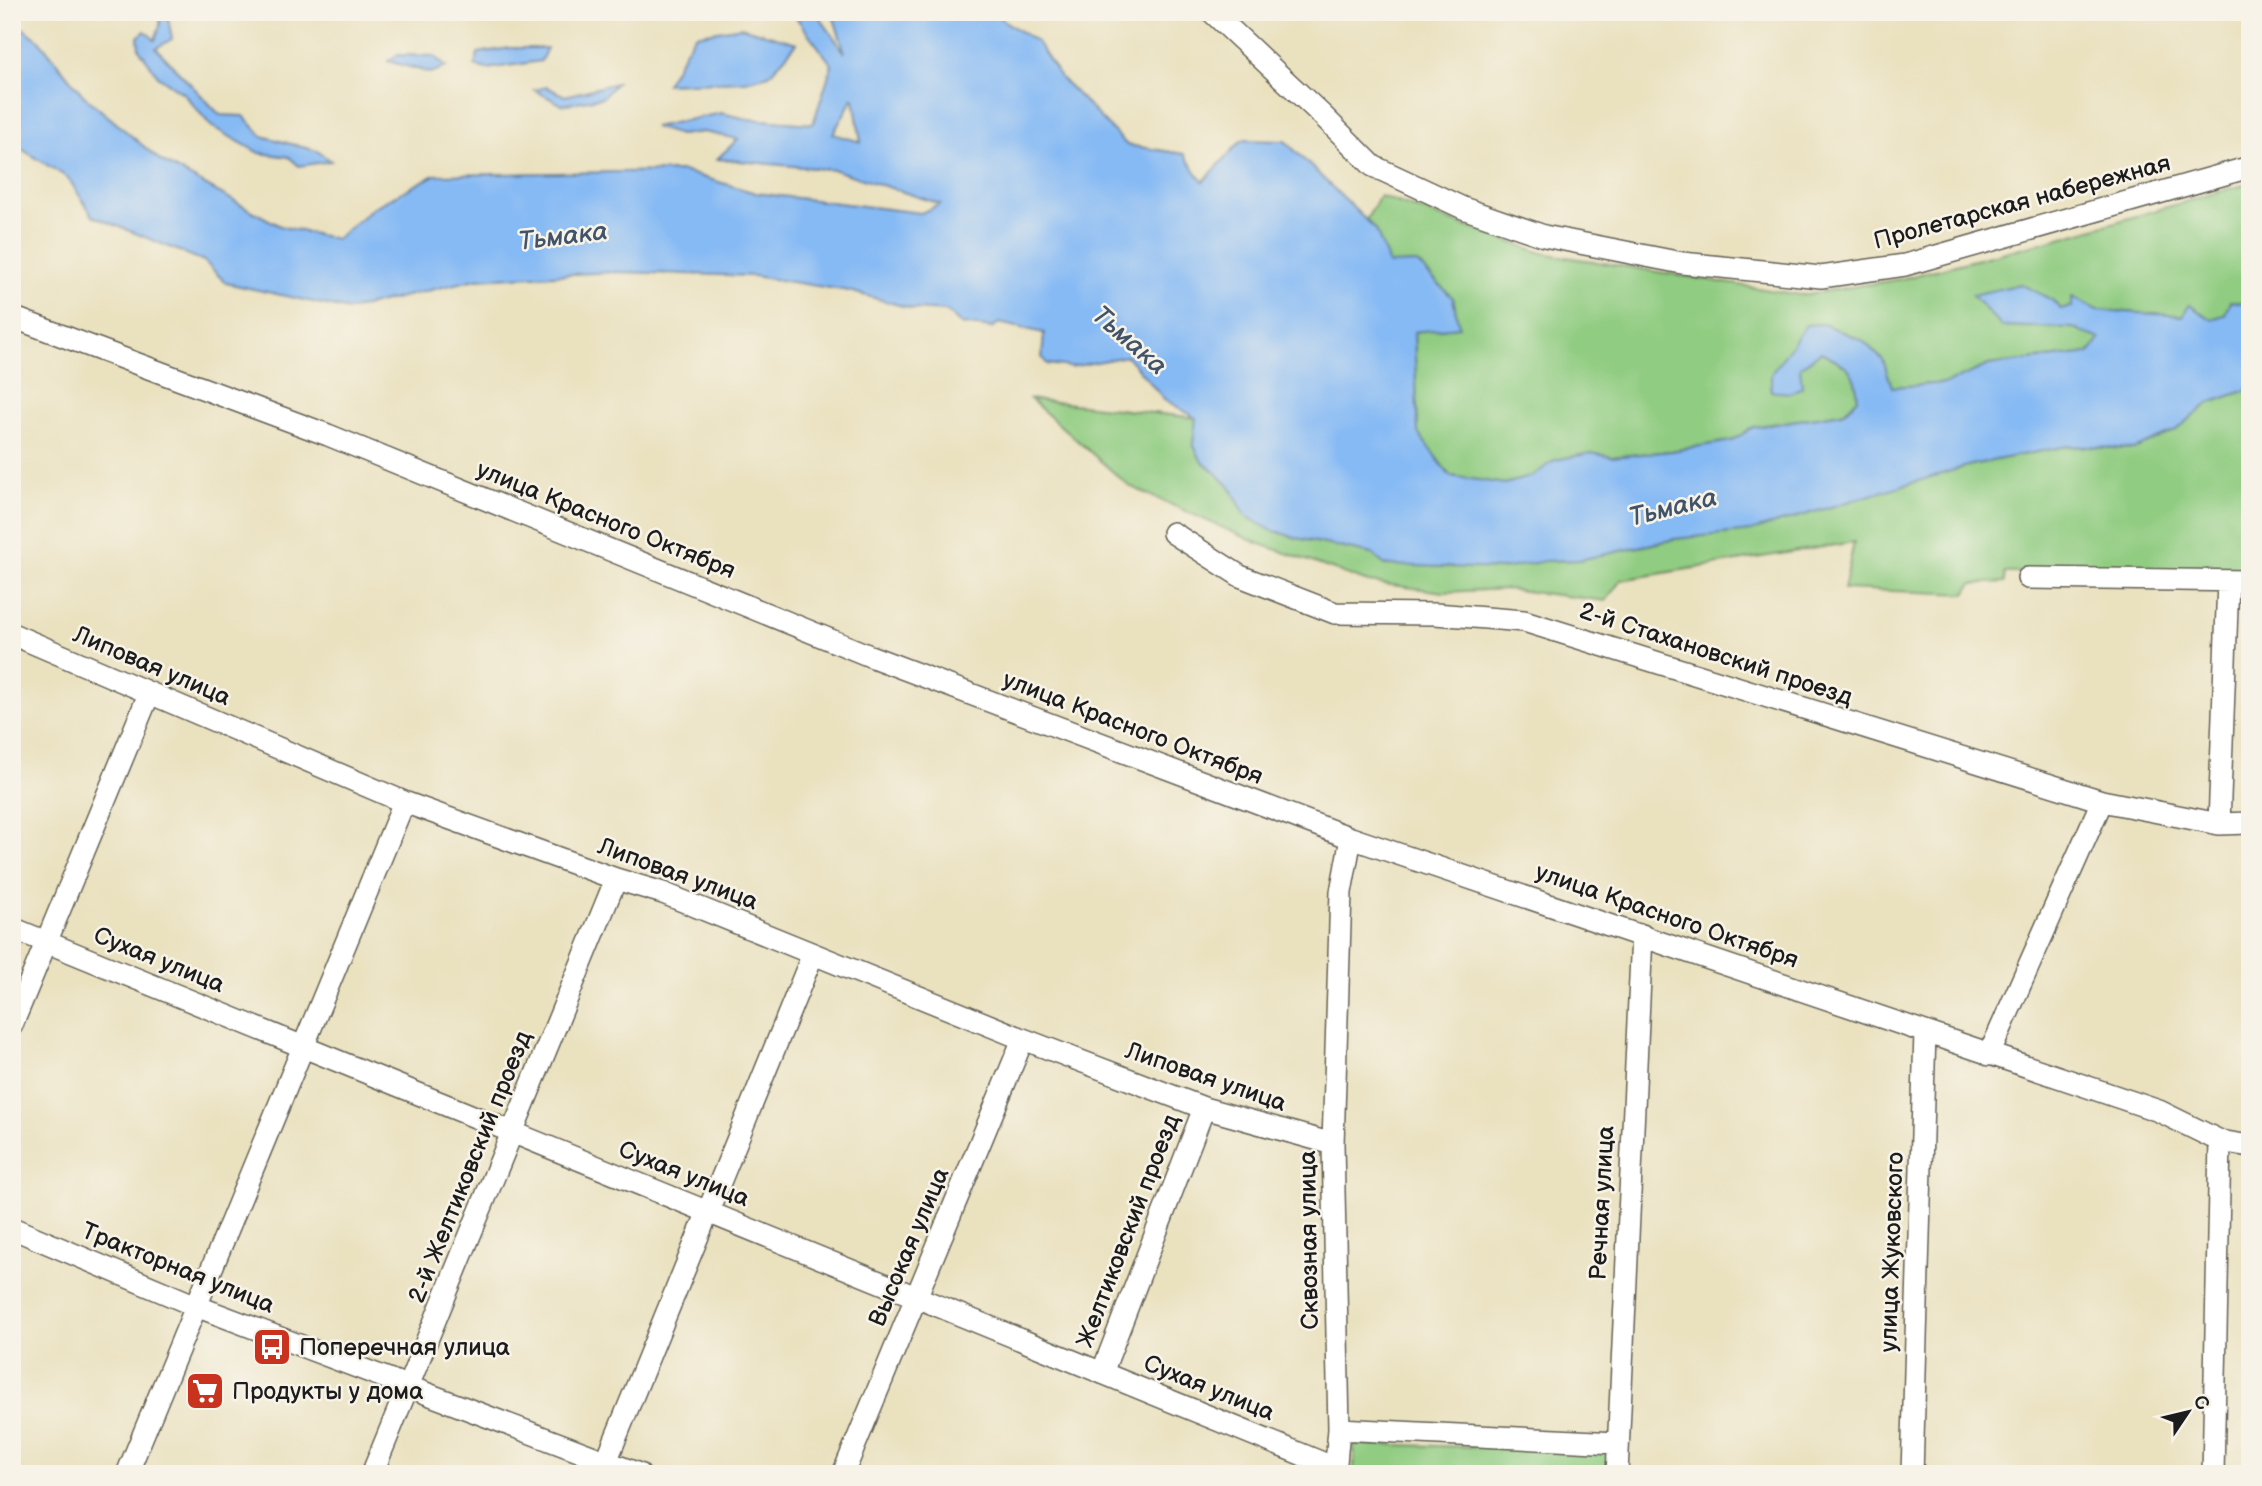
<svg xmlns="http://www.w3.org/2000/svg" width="2262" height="1486" viewBox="0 0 2262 1486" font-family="'Balsamiq Sans',sans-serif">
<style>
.green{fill:#90cc81;stroke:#56744e;stroke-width:2}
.water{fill:#86baf4;stroke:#516b88;stroke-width:2;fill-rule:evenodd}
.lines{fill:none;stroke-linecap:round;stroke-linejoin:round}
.minor-casing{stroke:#646155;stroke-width:24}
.minor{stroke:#fff;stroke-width:21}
.labels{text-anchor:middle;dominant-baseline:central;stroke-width:5;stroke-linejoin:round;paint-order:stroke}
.street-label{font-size:24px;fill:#1c1c1c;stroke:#f7f3e8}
.poi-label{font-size:24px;fill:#1c1c1c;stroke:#f7f3e8;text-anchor:start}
.water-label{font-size:26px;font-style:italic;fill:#415368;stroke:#f7f3e8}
</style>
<rect width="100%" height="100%" fill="#f7f3e8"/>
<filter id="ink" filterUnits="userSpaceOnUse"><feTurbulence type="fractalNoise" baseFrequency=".0143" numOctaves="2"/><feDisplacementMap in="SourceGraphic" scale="14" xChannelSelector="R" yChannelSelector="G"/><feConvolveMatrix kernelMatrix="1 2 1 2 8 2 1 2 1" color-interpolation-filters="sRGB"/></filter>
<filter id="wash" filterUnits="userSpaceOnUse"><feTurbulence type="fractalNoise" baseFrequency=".00686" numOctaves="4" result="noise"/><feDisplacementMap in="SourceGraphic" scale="28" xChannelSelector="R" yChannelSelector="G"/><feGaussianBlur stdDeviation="1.57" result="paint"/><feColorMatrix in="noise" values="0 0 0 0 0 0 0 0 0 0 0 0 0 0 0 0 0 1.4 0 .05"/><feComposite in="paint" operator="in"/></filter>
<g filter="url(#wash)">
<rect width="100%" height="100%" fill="#eae1bf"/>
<path class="green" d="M 2250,183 L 2250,304 L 2230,301 L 2225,315 L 2211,319 L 2189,305 L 2183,316 L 2096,310 L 2073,298 L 2072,307 L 2060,309 L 2052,300 L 2021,284 L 1973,295 L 2001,326 L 2072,328 L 2101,339 L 2089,353 L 1989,365 L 1947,383 L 1892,387 L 1883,360 L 1862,340 L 1823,324 L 1806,325 L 1797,339 L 1800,367 L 1821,352 C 1847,366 1856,367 1858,399 L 1842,413 L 1754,427 L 1732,441 L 1671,451 L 1612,457 L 1591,453 L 1556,460 L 1533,476 L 1505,484 L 1450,476 L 1418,433 L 1414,331 L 1459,327 L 1453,298 L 1417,263 L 1389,265 L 1376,230 L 1366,220 L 1380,196 L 1542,253 L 1801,295 L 1901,279 L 2067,236 Z
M 2250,389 L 2250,571 L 2005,573 L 2005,582 L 1972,584 L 1966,594 L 1844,589 L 1854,542 L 1621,580 L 1606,601 L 1507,589 L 1444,592 L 1368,582 L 1255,542 L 1129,486 L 1030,399 L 1196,418 L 1193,444 L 1201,460 L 1230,486 L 1246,516 L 1272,530 L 1297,538 L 1372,554 L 1545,561 L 1579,560 L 1675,539 L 1971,465 L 2067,446 L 2134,449 L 2175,431 L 2209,403 Z
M 1354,1444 L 1611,1450 L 1611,1474 L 1354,1474 Z"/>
<path class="water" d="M 160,12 L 167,12 L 172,39 L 156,48 L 220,115 L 244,116 L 262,136 L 317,151 L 331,161 L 299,166 L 289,157 L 259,153 L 211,126 L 184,94 L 158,76 L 139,49 L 138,37 L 145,31 L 155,40 L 160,25 Z
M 792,12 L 816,12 L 845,53 L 832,12 L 1000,12 L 1003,20 L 1037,42 L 1061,78 L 1127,145 L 1184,154 L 1203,182 L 1242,140 L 1285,141 L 1376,230 L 1389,264 L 1417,263 L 1453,298 L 1459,327 L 1414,332 L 1418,433 L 1450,476 L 1505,484 L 1533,476 L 1555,460 L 1591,453 L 1612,457 L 1671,451 L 1731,441 L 1754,427 L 1842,413 L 1858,399 C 1856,368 1846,365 1821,352 L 1800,367 L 1802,387 L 1790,393 L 1771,391 L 1771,374 L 1806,325 L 1823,324 L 1862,340 L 1883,360 L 1892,387 L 1947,383 L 1989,365 L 2089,353 L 2100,339 L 2072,328 L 2001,326 L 1972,295 L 2021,284 L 2052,300 L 2060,309 L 2072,307 L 2072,297 L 2097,310 L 2183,316 L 2189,305 L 2211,319 L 2225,315 L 2230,301 L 2250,304 L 2250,389 L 2209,403 L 2175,431 L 2134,449 L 2067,446 L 1971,465 L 1751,531 L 1675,539 L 1579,560 L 1545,561 L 1502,569 L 1385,565 L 1372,554 L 1297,538 L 1271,530 L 1246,516 L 1230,486 L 1201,460 L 1193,444 L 1196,418 L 1164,399 L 1127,356 L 1071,367 L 1047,364 L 1042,357 L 1044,333 L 999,323 L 992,328 L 961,324 L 946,311 L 913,309 L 849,291 L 753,276 L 615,272 L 476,279 L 349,310 L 226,283 L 204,261 L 93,216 L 68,178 L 12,143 L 12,21 L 38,39 L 83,95 L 161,161 L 280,226 L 336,239 L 374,207 L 434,175 L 682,171 L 756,193 L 921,213 L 940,204 L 835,170 L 717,159 L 738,139 L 703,132 L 680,135 L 654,127 L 721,113 L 748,119 L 813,124 L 832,65 ZM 853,98 L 854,99 L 861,142 L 833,134 Z
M 741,27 L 797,43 L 769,75 L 745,81 L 666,84 L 695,35 Z
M 510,48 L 547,48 L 541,61 L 487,69 L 475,66 L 478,53 Z
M 397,55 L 434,56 L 446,67 L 431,73 L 388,61 Z
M 616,83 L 603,97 L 562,105 L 534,90 L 547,87 L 565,96 Z"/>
</g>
<g filter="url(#ink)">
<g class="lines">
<defs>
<path id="minor" d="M 1212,12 L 1322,115 L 1373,166 L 1463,208 L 1544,236 L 1682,263 L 1821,277 L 1905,265 L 2250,167
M 12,317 L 328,435 L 870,656 L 1351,838 L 2159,1111 L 2220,1141 L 2250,1146
M 1173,533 L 1240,576 L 1335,613 L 1435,614 L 1524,621 L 2102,801 L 2219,824 L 2250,823
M 2028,578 L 2250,581
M 12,634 L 404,802 L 616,879 L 663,893 L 1023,1039 L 1204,1108 L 1333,1144
M 2219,824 L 2228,581
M 12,928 L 1335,1468
M 12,1025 L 149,694
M 1989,1055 L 2102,801
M 12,1228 L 196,1306 L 639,1474
M 1102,1373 L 1204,1108
M 1339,1429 L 1617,1443
M 127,1474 L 404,802
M 372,1474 L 616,879
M 601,1474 L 813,954
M 843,1474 L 1023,1039
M 1335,1474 L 1339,1429 L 1333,1144 L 1341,892 L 1351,838
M 1617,1474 L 1642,935
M 1912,1474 L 1925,1032
M 2213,1474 L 2220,1141"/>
</defs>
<use href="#minor" class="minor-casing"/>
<use href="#minor" class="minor"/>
</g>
</g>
<defs>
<symbol id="bus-square" viewBox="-11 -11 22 22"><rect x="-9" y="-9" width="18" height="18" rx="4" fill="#c8321e" stroke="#f7f3e8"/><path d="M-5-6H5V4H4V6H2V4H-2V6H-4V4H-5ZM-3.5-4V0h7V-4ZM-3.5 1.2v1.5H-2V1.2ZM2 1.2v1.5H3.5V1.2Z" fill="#fff"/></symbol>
<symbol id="supermarket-square" viewBox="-11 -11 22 22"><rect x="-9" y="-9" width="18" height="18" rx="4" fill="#c8321e" stroke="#f7f3e8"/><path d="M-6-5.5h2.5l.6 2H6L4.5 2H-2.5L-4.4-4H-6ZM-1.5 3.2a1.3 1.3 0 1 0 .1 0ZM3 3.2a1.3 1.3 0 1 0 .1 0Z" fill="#fff"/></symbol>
</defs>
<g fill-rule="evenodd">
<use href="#bus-square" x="250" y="1325" width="44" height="44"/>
<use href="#supermarket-square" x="183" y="1369" width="44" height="44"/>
</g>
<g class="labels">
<g class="street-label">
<text transform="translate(2022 202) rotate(-15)">Пролетарская набережная</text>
<text transform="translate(606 520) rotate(22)">улица Красного Октября</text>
<text transform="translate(1716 654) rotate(18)">2-й Стахановский проезд</text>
<text transform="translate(152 666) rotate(23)">Липовая улица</text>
<text transform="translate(1133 728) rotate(21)">улица Красного Октября</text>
<text transform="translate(678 874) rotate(20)">Липовая улица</text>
<text transform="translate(1667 916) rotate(19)">улица Красного Октября</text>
<text transform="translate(159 960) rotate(22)">Сухая улица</text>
<text transform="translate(1206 1077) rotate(19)">Липовая улица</text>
<text transform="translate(470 1167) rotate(-68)">2-й Желтиковский проезд</text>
<text transform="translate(684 1174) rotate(22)">Сухая улица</text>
<text transform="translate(1602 1203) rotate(-87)">Речная улица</text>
<text transform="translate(1128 1231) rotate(-69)">Желтиковский проезд</text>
<text transform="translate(1309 1240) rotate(-91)">Сквозная улица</text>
<text transform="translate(909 1247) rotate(-67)">Высокая улица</text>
<text transform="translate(1892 1252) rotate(-88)">улица Жуковского</text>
<text transform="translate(178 1268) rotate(22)">Тракторная улица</text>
<text transform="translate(1209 1388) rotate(22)">Сухая улица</text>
</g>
<g class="poi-label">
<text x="299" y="1347">Поперечная улица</text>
<text x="232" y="1391">Продукты у дома</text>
</g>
<g class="water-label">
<text transform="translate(563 237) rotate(-7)">Тьмака</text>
<text transform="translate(1129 341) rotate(41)">Тьмака</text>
<text transform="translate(1673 508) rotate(-14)">Тьмака</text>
</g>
</g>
<rect width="2262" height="1486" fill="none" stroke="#f7f3e8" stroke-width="42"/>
<g transform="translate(2188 1412) rotate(55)" stroke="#f7f3e8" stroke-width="5" paint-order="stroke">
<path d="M0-5L12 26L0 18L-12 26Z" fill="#1c1c1c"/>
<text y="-10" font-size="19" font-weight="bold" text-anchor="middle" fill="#1c1c1c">С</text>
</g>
</svg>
